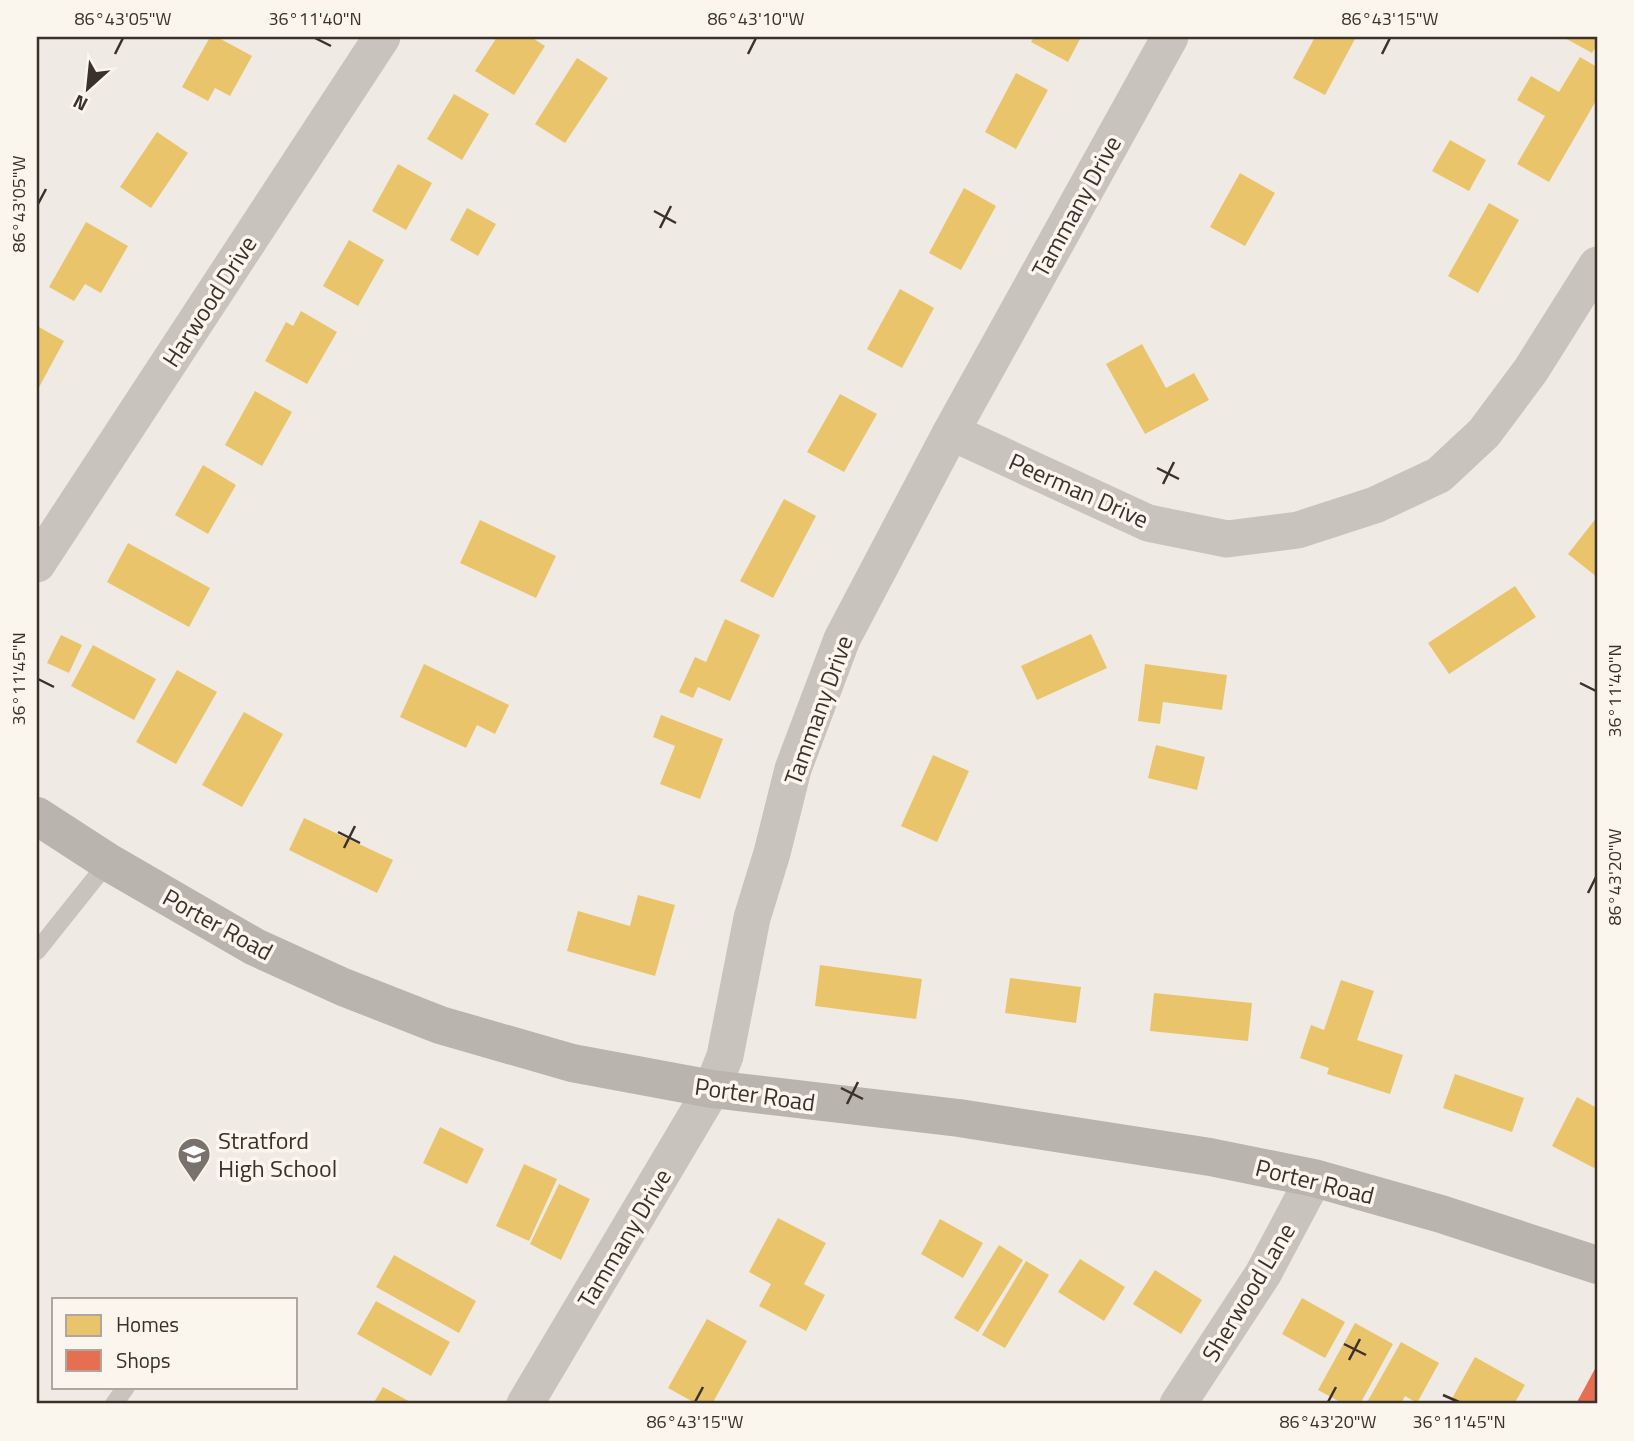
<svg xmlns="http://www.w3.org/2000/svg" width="1634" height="1441" viewBox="0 0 1634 1441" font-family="'Titillium Web',sans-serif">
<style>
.homes{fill:#e9c46a}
.shops{fill:#e76f51}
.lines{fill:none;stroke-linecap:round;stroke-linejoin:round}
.lane{stroke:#c8c3bd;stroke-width:18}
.street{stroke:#c8c3bd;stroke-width:37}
.secondary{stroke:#b9b4ae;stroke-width:38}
.ticks{fill:none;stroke:#3a312b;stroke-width:2.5}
.labels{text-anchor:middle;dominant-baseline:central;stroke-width:7;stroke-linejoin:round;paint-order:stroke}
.street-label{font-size:24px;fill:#3a312b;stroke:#fbf6ed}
.poi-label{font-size:24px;fill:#3a312b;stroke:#fbf6ed;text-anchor:start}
.neatline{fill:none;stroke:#3a312b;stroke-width:2.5}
.ticks-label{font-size:18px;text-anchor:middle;fill:#3a312b}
</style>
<rect width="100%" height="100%" fill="#efebe4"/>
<path class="homes" d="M 210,37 L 217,37 L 252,56 L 230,96 L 215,88 L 208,101 L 182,87 Z
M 497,37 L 502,39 L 503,37 L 531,37 L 545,46 L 514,95 L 475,71 Z
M 1034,37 L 1081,37 L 1068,62 L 1031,42 Z
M 1315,37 L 1356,37 L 1325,95 L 1293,78 Z
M 1563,37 L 1597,37 L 1597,45 L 1592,53 Z
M 1580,57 L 1597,67 L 1597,99 L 1549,182 L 1517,164 L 1545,116 L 1517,100 L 1531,76 L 1559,92 Z
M 577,58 L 608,78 L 565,143 L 535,124 Z
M 1016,73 L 1048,90 L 1016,149 L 985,132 Z
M 454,94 L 489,114 L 462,160 L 427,139 Z
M 157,132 L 188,153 L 151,208 L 120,187 Z
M 1450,140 L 1486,160 L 1469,191 L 1432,171 Z
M 398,164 L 432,183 L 406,230 L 372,211 Z
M 1240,173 L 1275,193 L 1245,246 L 1210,227 Z
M 964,188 L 996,206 L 961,270 L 929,253 Z
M 1489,203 L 1519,220 L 1478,293 L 1448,276 Z
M 467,208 L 496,224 L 478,256 L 450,240 Z
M 86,222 L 128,246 L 101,293 L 85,284 L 74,301 L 49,287 Z
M 349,240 L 384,260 L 358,306 L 323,286 Z
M 900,289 L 934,308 L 902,368 L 867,349 Z
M 301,311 L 337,332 L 307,384 L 265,361 L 286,322 L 293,326 Z
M 37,326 L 64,341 L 37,391 Z
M 1142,344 L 1166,388 L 1194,373 L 1209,400 L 1145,434 L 1106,364 Z
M 255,391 L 292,412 L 262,466 L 225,445 Z
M 840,394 L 877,414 L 844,472 L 807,452 Z
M 203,465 L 236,485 L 208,534 L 175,515 Z
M 784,499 L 816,516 L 773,598 L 740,581 Z
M 1597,517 L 1597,577 L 1568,554 Z
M 480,520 L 556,556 L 536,598 L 460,563 Z
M 128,543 L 210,588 L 189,627 L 107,582 Z
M 1515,586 L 1536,617 L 1449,674 L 1428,643 Z
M 725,619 L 760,635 L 730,701 L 698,687 L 693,698 L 679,692 L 695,657 L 706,662 Z
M 1091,634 L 1107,668 L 1037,700 L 1021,666 Z
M 61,635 L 82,645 L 69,673 L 47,663 Z
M 93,645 L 156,679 L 134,720 L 71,686 Z
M 424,664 L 509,705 L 495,734 L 477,725 L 466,748 L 400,717 Z
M 1145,664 L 1227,675 L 1222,710 L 1163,702 L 1160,724 L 1138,721 Z
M 177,670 L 217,692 L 176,764 L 136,742 Z
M 244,712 L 283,734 L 242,807 L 202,785 Z
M 661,715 L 723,739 L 700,799 L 660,784 L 675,746 L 653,737 Z
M 1156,745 L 1205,757 L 1197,790 L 1148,778 Z
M 933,755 L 969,771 L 937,842 L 901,826 Z
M 304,818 L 393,860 L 377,893 L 289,850 Z
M 638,895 L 675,905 L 655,976 L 567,951 L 578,911 L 630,926 Z
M 820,965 L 922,979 L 916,1019 L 815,1006 Z
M 1010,978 L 1081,987 L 1076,1023 L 1005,1013 Z
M 1341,980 L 1374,991 L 1357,1040 L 1403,1055 L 1390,1094 L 1327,1074 L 1329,1068 L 1300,1058 L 1311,1025 L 1324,1030 Z
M 1154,993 L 1252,1003 L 1248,1041 L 1150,1031 Z
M 1455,1074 L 1524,1098 L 1512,1132 L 1443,1108 Z
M 1577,1097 L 1597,1108 L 1597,1161 L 1594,1168 L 1552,1146 Z
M 440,1127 L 484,1149 L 467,1184 L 423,1163 Z
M 524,1164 L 557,1179 L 529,1241 L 496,1226 Z
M 559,1184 L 590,1199 L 561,1260 L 530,1244 Z
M 778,1218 L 826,1243 L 804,1284 L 825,1295 L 806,1331 L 759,1306 L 771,1284 L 749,1272 Z
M 940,1219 L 983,1243 L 963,1278 L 921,1254 Z
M 999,1245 L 1023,1260 L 978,1332 L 954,1318 Z
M 394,1255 L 476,1301 L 459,1333 L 376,1287 Z
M 1080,1259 L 1125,1287 L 1104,1321 L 1058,1292 Z
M 1026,1261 L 1049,1275 L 1005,1348 L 982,1335 Z
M 1155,1270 L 1202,1300 L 1181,1334 L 1133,1304 Z
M 1302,1298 L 1345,1322 L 1325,1358 L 1282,1334 Z
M 376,1301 L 450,1342 L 431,1376 L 357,1334 Z
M 707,1319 L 747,1341 L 712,1404 L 697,1404 L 668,1388 Z
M 1355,1323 L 1393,1344 L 1360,1404 L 1344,1404 L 1318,1390 Z
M 1401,1342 L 1439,1363 L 1417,1403 L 1405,1396 L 1401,1404 L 1366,1404 Z
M 1475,1357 L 1525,1385 L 1514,1404 L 1449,1404 Z
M 383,1387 L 414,1404 L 373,1404 Z"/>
<path class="shops" d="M 1597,1365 L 1597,1404 L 1576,1404 Z"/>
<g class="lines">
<path class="lane" d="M 37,951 L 108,862
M 114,1404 L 126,1387"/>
<path class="street" d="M 951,432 L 1148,523 L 1227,539 L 1298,530 L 1375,505 L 1439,475 L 1484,433 L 1531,370 L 1597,265
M 37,564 L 382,37
M 525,1404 L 712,1089 L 725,1056 L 752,918 L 772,853 L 793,769 L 842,639 L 951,432 L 1170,37
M 1178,1404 L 1263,1274 L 1314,1178"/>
<path class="secondary" d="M 37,816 L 108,862 L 255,947 L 343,987 L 440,1025 L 572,1063 L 712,1089 L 959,1118 L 1210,1157 L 1314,1178 L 1441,1214 L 1597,1265"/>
</g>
<path class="ticks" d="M 315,38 L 331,46M 115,54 L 123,38M 748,54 L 756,38M 1382,54 L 1390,38M 38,204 L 46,189M 654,211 L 676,223M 660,228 L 671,206M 1157,468 L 1179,479M 1163,484 L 1174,462M 38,679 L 54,687M 1580,683 L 1596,691M 338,832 L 360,843M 344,848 L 355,826M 1588,893 L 1596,877M 841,1088 L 863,1099M 847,1104 L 858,1082M 1344,1344 L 1366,1355M 1349,1360 L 1360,1339M 1443,1395 L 1459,1402M 695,1402 L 703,1387M 1328,1402 L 1336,1387"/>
<defs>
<symbol id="school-pin" viewBox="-11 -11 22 30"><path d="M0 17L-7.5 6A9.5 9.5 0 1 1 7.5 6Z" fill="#79726c" stroke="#fbf6ed"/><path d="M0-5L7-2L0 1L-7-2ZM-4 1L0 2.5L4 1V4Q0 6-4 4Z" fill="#fff"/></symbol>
</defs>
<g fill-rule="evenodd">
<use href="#school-pin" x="175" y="1135" width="38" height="52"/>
</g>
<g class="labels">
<g class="street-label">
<text transform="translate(1076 206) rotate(-61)">Tammany Drive</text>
<text transform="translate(209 301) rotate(-57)">Harwood Drive</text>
<text transform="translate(1079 490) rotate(24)">Peerman Drive</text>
<text transform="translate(818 710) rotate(-70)">Tammany Drive</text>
<text transform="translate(218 924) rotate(29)">Porter Road</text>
<text transform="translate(755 1094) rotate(8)">Porter Road</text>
<text transform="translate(1315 1181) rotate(14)">Porter Road</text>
<text transform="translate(624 1238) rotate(-59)">Tammany Drive</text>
<text transform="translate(1248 1292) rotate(-59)">Sherwood Lane</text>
</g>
<g class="poi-label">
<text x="218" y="1140">Stratford<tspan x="218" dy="28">High School</tspan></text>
</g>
</g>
<rect width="1634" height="1441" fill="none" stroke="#fbf6ed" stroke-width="77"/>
<rect x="52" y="1298" width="245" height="91" fill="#fbf6ed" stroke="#aea79f" stroke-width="2"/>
<rect x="66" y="1315" width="35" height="21" fill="#e9c46a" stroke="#aea79f" stroke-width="2"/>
<text x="116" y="1332" font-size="21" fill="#3a312b">Homes</text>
<rect x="66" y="1350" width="35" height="21" fill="#e76f51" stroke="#aea79f" stroke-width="2"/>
<text x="116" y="1368" font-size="21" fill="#3a312b">Shops</text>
<g transform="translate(88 88) rotate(207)" stroke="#fbf6ed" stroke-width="5" paint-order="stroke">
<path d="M0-5L12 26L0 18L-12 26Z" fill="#3a312b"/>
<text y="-10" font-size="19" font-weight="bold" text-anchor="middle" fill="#3a312b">N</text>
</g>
<rect x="38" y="38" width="1558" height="1364" class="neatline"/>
<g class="ticks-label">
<text x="123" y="25">86°43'05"W</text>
<text x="315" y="25">36°11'40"N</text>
<text x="756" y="25">86°43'10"W</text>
<text x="1390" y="25">86°43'15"W</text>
<text transform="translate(19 204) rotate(-90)" y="6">86°43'05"W</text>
<text transform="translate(19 679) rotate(-90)" y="6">36°11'45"N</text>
<text transform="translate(1615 691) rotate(-90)" y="6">36°11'40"N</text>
<text transform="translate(1615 877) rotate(-90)" y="6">86°43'20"W</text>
<text x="695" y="1428">86°43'15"W</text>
<text x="1328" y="1428">86°43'20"W</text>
<text x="1459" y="1428">36°11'45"N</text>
</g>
</svg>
